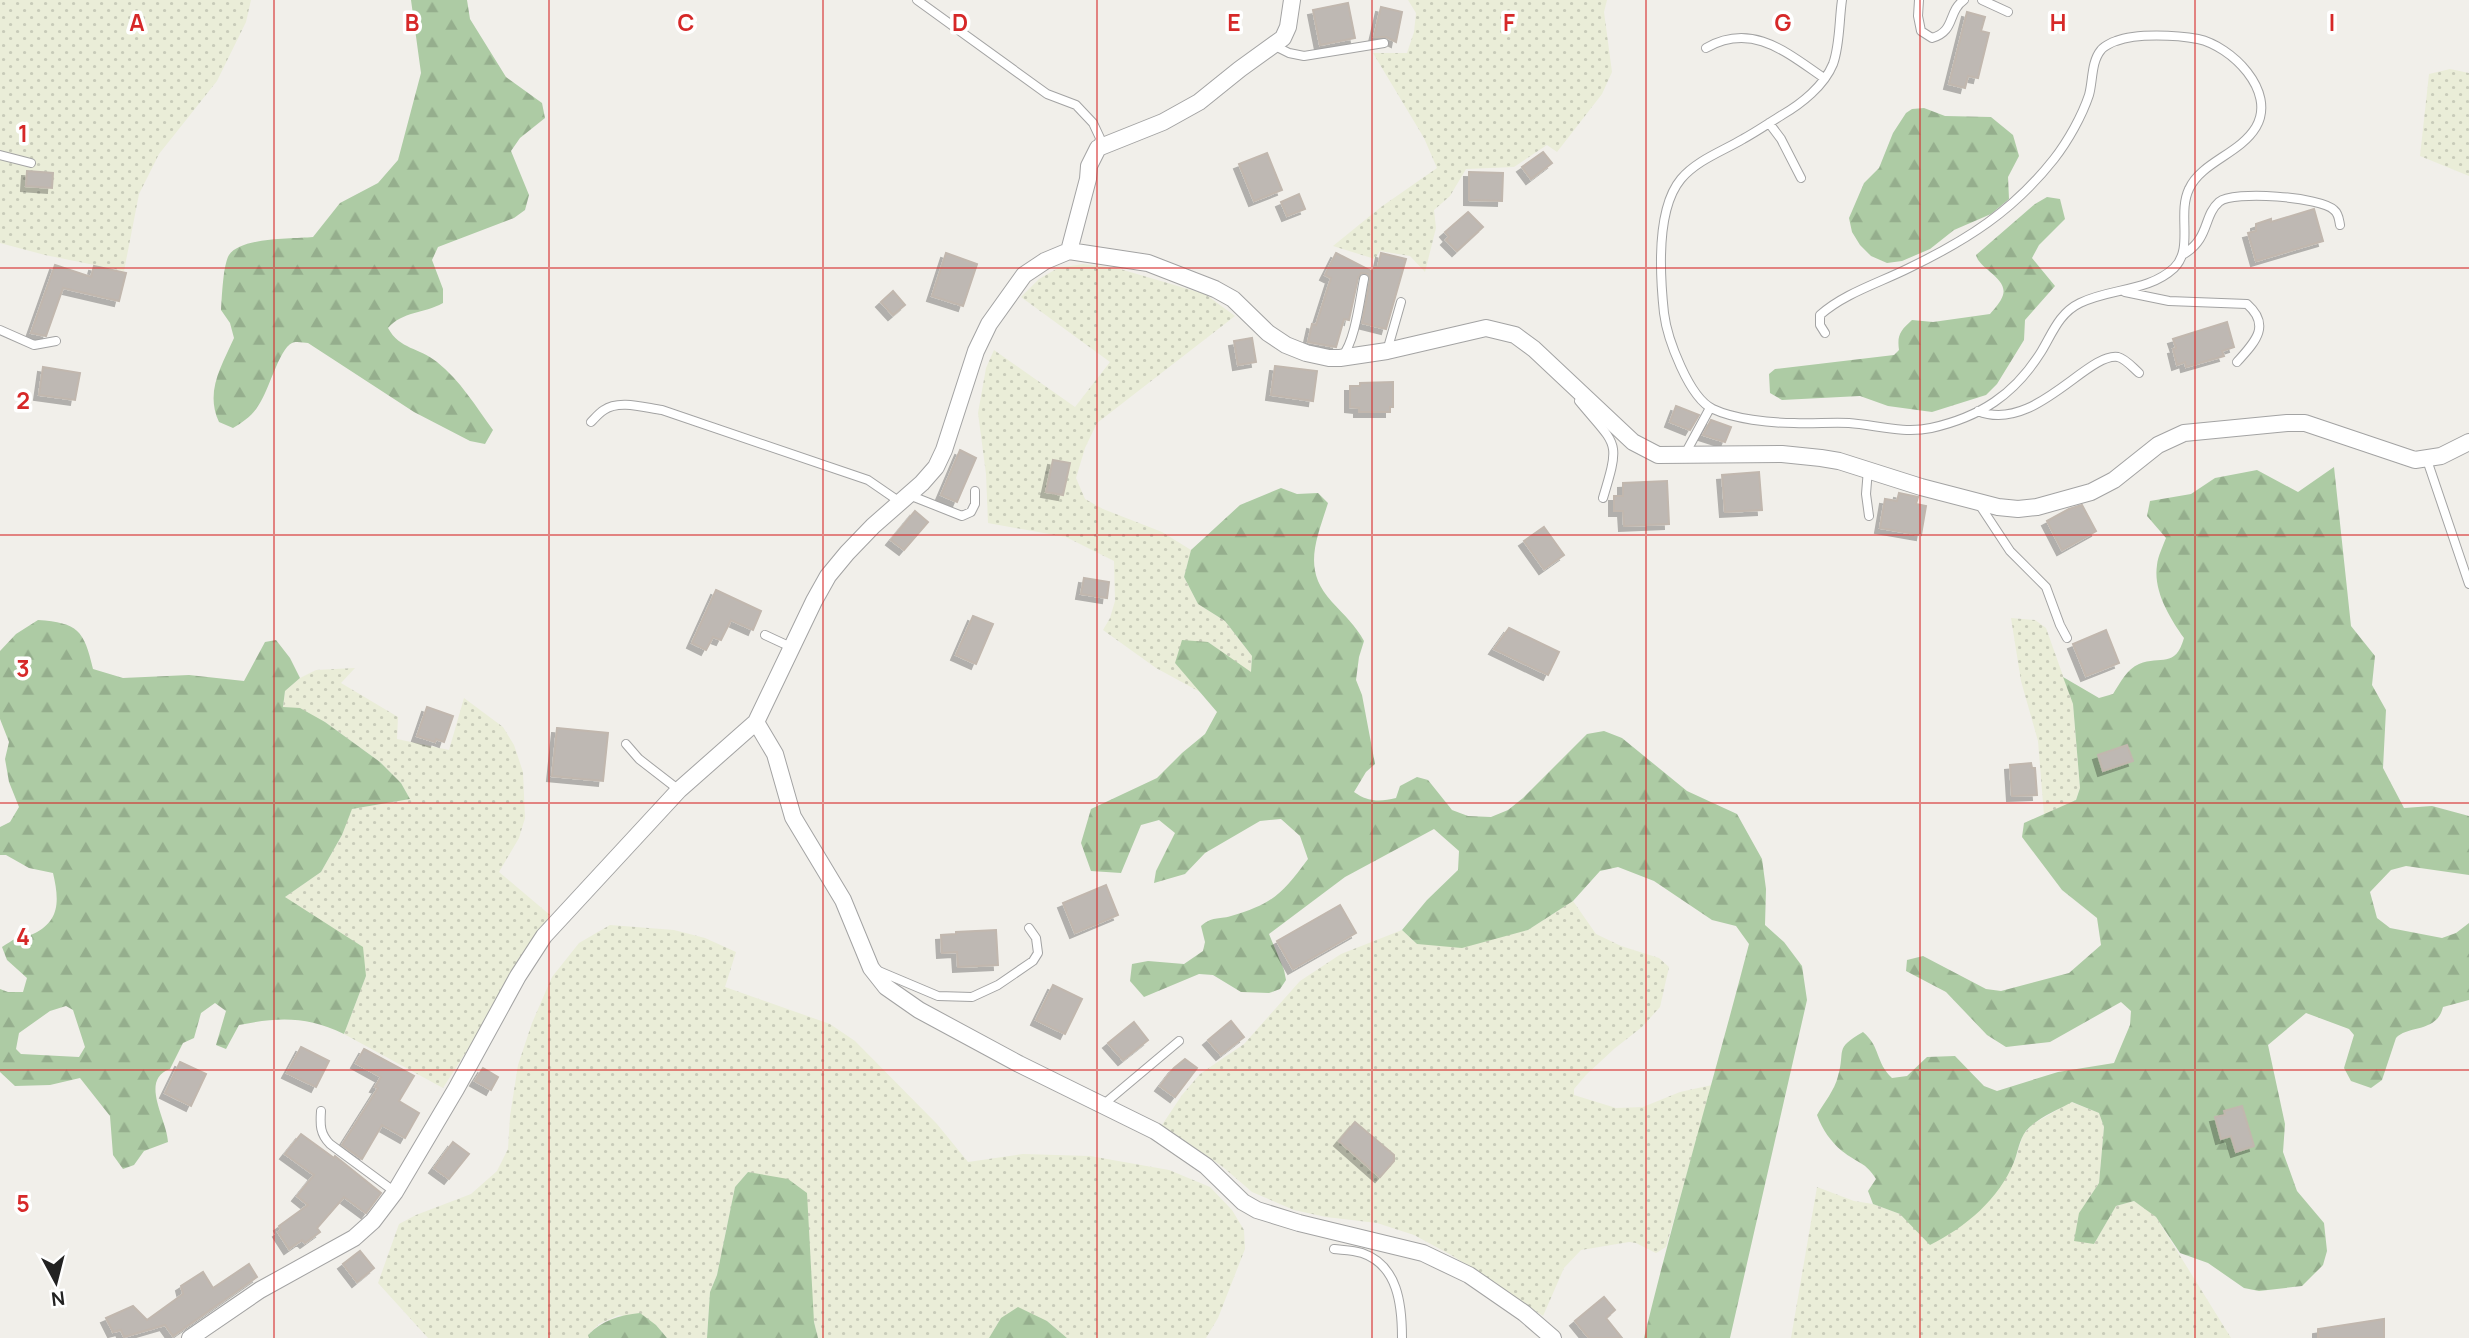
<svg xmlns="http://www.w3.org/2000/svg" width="2469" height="1338" viewBox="0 0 2469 1338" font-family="Manrope,sans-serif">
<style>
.farmland{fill:url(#farmland-dots)}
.forest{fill:url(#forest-firs);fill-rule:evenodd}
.building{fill:#beb8b3;stroke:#c1b7ae;stroke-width:2;filter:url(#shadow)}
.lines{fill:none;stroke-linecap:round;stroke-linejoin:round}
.service-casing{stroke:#a3a3a3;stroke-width:10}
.minor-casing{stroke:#a3a3a3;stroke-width:18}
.service{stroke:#fff;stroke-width:8}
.minor{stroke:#fff;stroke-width:16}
.grid{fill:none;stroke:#d62828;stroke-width:2;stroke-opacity:0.55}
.grid-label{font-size:23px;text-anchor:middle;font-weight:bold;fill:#d62828;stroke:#fff;stroke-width:7;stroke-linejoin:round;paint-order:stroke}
</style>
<defs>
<pattern id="farmland-dots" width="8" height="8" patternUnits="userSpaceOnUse" patternTransform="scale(1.75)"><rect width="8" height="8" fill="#eaedd8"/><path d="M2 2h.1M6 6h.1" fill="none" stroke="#c8cbb9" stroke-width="1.8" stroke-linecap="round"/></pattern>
<pattern id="forest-firs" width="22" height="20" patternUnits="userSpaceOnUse" patternTransform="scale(1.75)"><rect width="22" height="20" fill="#adcba4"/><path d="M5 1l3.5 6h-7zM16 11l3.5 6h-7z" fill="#95ae8d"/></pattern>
<filter id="shadow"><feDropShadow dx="-5" dy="5" stdDeviation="0" flood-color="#0004"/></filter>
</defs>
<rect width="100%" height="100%" fill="#f1efea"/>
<path class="farmland" d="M 0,0 L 251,0 L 246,22 L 217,81 L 159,154 L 139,194 L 124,271 L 45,255 L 0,243 Z
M 1408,0 L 1607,0 L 1604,12 L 1612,72 L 1602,94 L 1557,152 L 1547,145 L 1514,167 L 1466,169 L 1450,196 L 1434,210 L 1436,228 L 1425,272 L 1410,256 L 1380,251 L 1375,259 L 1333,246 L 1381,207 L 1437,168 L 1424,138 L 1373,53 L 1407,53 L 1414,32 L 1416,13 Z
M 2450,69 L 2469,73 L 2469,176 L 2420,156 L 2429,74 Z
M 1083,264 L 1120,269 L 1205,294 L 1235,316 L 1097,423 L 1085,448 L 1076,478 L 1085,499 L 1103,509 L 1162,532 L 1191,550 L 1184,577 L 1198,604 L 1225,621 L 1252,656 L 1251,673 L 1208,642 L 1175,663 L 1202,693 L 1156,668 L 1103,630 L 1110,618 L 1115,601 L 1114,561 L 1066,537 L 988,523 L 986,474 L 978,413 L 986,368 L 994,350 L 1075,407 L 1110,362 L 1021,297 L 1039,279 L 1058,268 Z
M 2011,618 L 2035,620 L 2046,628 L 2073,704 L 2080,788 L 2076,800 L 2044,815 L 2038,741 L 2021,681 Z
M 355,668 L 341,683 L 398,717 L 397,739 L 449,750 L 464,698 L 503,727 L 514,745 L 523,772 L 525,818 L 519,838 L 499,872 L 550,915 L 519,961 L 489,1016 L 443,1088 L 344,1034 L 366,976 L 285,897 L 321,872 L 342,835 L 351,809 L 410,799 L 401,783 L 380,762 L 325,722 L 283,707 L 285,691 L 300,678 L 316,670 Z
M 1573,901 L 1596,934 L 1621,946 L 1659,958 L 1669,967 L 1660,1007 L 1642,1027 L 1614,1049 L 1586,1075 L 1574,1089 L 1574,1095 L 1616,1108 L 1643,1107 L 1680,1092 L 1712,1085 L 1666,1247 L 1656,1253 L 1636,1243 L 1629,1242 L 1581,1250 L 1564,1268 L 1543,1316 L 1453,1256 L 1414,1235 L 1377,1223 L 1326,1217 L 1294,1210 L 1252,1192 L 1223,1167 L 1162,1125 L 1182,1095 L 1200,1074 L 1244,1044 L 1300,981 L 1341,954 L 1402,930 L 1417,944 L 1528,930 Z
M 610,925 L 674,930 L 705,938 L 736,952 L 725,987 L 830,1024 L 855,1041 L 937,1124 L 968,1162 L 1023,1154 L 1090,1156 L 1169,1170 L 1210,1187 L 1232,1210 L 1244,1230 L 1245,1249 L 1218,1318 L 1206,1338 L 1067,1338 L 1047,1321 L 1001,1318 L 989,1338 L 818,1338 L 814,1322 L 748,1172 L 735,1187 L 717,1275 L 710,1292 L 707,1338 L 667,1338 L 656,1325 L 619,1315 L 599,1324 L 588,1335 L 589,1338 L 428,1338 L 378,1283 L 399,1224 L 416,1215 L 471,1194 L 497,1171 L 508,1149 L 510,1116 L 518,1065 L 532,1023 L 552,977 L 579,943 Z
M 2071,1102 L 2099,1113 L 2104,1127 L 2099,1183 L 2079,1213 L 2094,1244 L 2116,1206 L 2134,1201 L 2145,1208 L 2156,1217 L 2231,1338 L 1791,1338 L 1817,1187 L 1854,1201 L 1873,1204 L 1900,1214 L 2014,1163 L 2023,1135 L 2033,1124 Z"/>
<path class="forest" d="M 411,0 L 467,0 L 470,19 L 506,77 L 542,103 L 545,118 L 520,138 L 511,151 L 529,195 L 525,210 L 514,218 L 438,247 L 432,260 L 443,289 L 443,303 C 423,314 403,311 388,328 C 400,350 419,347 437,362 C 460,380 476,407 493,430 L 485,444 L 470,441 L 414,412 L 308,343 C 304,343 296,341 292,343 C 279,349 269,391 258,406 C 252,416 243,422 233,428 L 219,422 C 205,392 221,367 234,338 L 230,323 L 221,310 C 222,297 223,265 229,255 C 241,237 292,239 313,237 L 340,203 L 378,183 L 398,160 L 421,73 Z
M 1924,108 L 1945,116 L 1991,117 L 2013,135 L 2019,156 L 2008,177 L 2009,199 L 1991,214 L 1954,230 L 1930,249 L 1902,261 L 1887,263 L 1871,256 L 1860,245 L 1852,232 L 1849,218 L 1864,183 L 1879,168 L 1893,133 L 1906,113 L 1912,109 Z
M 2047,197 L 2060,199 L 2065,219 L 2039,245 L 2032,258 L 2055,286 L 2025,320 L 2024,340 L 1997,384 L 1986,395 L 1932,412 L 1888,406 L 1860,396 L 1782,400 L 1770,393 L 1769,374 L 1775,369 L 1894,355 L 1899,350 C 1897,335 1900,331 1912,320 L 1933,322 L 1990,314 C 1994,309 2001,302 2003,295 C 2008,278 1979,269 1976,255 L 2035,204 Z
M 2334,467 L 2351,626 L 2375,656 L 2372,685 L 2386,710 L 2383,768 L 2404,808 L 2432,806 L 2469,816 L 2469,875 L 2406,866 L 2391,870 L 2370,892 L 2377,918 L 2390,928 L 2442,938 L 2456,933 L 2469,923 L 2469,1000 L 2443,1007 C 2437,1033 2408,1025 2396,1038 L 2382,1080 L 2371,1088 L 2351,1081 L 2344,1068 L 2354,1035 L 2349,1029 L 2306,1013 L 2268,1045 L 2285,1124 L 2283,1152 L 2297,1191 L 2324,1223 L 2327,1251 L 2323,1265 L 2302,1286 L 2259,1291 L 2244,1288 L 2208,1263 L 2180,1253 L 2156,1217 L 2134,1201 L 2116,1206 L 2094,1244 L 2074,1241 L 2079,1213 L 2099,1183 L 2104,1127 L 2099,1113 L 2072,1102 C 2056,1111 2037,1118 2026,1131 C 2019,1140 2018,1152 2014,1162 C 1999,1199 1966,1227 1930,1245 L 1900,1214 L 1873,1204 L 1868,1191 L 1876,1179 C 1866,1162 1857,1163 1842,1151 C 1831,1142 1822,1129 1817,1115 C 1823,1104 1835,1090 1838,1076 C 1846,1050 1833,1049 1863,1032 C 1881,1047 1875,1062 1892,1078 L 1907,1076 L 1927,1057 L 1955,1056 L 1984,1086 L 1997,1091 L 2058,1072 L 2114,1063 L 2130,1025 L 2131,1011 L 2121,1002 L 2050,1042 L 2006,1047 L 1987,1035 L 1946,992 L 1906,971 L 1907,960 L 1923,956 L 1986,989 L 2001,991 L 2069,973 L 2101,945 L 2097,918 L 2062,890 L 2022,837 L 2024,823 L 2076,800 L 2080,788 L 2073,704 L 2063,677 L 2099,698 L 2113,694 C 2120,683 2127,669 2139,664 C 2161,655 2175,669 2184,638 C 2170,618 2153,591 2157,565 C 2158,556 2163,546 2166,538 L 2147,516 L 2150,501 L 2191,494 L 2215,478 L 2257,470 L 2298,492 Z
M 1281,488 L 1297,494 L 1318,493 L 1328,503 C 1316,541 1302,570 1332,602 C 1344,615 1356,626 1364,641 L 1359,657 L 1356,680 L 1362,695 L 1375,764 L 1366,772 L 1354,792 C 1368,802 1380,802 1396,798 L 1400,786 L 1417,777 L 1428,780 L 1452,810 L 1468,816 L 1491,817 L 1508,810 L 1523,798 L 1587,734 L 1604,731 L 1622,738 L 1687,791 L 1737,814 L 1762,859 L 1766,889 L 1765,925 L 1784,942 L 1802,966 L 1807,1000 L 1730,1338 L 1644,1338 C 1676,1206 1715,1075 1749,944 L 1736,926 L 1712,920 L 1654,881 L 1618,867 L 1600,871 L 1573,901 L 1528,930 L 1462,948 L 1417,944 L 1402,930 L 1427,900 L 1458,870 L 1459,851 L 1434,829 L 1345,877 L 1269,934 L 1284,970 L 1286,980 L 1280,989 L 1269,993 L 1241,992 L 1213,975 L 1199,974 L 1144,997 L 1130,981 L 1132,964 L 1148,961 L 1184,964 L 1203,951 L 1205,942 L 1201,926 C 1213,916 1217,920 1231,916 C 1273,904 1283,893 1308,859 L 1300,836 L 1281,819 L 1260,821 L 1205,853 L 1185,874 L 1154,883 L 1156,871 L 1175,833 L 1159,820 L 1141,825 L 1121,873 L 1091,871 L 1081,843 L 1091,809 L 1157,778 L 1182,753 L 1205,734 L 1217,712 L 1175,663 L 1182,640 L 1208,642 L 1251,672 L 1252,656 L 1225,621 L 1198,604 L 1184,577 L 1191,550 L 1240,505 Z
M 38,620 C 78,623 84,630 93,669 L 123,678 L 189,675 L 244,681 L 265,642 L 276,640 L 290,658 L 300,678 L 285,691 L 283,707 L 300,708 L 325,722 L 380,762 L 401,783 L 410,799 L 352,809 L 342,835 L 321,872 L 285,897 L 363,947 L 366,976 L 344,1034 C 306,1016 279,1017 239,1025 L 226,1049 L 216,1045 L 226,1011 L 215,1003 L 201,1013 L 194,1038 L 183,1043 L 170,1069 C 139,1080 167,1119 168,1142 L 144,1151 L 134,1165 L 123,1169 L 113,1155 L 110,1116 L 80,1078 L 50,1085 L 15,1086 L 0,1072 L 0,989 L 8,992 L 23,992 L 27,978 L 7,960 L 2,947 C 7,944 12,940 17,938 C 21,936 28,936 33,934 C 61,921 59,899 53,873 L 29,868 L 6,855 L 0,855 L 0,827 L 10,822 L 19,807 L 9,782 L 5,759 L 9,742 L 0,719 L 0,651 L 16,634 ZM 66,1006 L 73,1010 L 85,1047 L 79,1057 L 21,1054 L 16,1049 L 19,1033 L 50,1011 Z
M 748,1172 L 788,1179 L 807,1193 L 814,1322 L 818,1338 L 707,1338 L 710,1292 L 717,1275 L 735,1187 Z
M 1018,1307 L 1047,1321 L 1067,1338 L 989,1338 L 1001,1318 Z
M 640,1313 L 656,1325 L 667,1338 L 589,1338 L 588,1335 C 603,1320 619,1315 640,1313 Z"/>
<path class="building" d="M 1348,3 L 1355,38 L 1320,45 L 1313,10 Z
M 1381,7 L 1402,12 L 1396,42 L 1386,37 L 1374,37 Z
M 1967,12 L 1985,17 L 1981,31 L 1989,33 L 1978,78 L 1968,76 L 1965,88 L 1949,84 Z
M 1543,152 L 1552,163 L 1531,179 L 1522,167 Z
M 1267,153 L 1282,190 L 1254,201 L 1239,164 Z
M 27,171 L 53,173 L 52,188 L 26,186 Z
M 1469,172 L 1503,173 L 1502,201 L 1469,200 Z
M 1299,194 L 1305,209 L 1287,216 L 1281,202 Z
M 2314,209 L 2323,241 L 2256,261 L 2248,233 L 2256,231 L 2256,224 L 2271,219 L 2271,222 Z
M 1468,212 L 1483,227 L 1457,251 L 1446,240 L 1449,237 L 1445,232 Z
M 946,253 L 977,264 L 963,306 L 932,296 Z
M 1336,253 L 1373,272 L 1375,267 L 1378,267 L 1381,253 L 1406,259 L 1386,329 L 1362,323 L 1370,280 L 1368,274 L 1361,273 L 1358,278 L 1349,320 L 1344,319 L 1336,347 L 1308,342 L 1312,324 L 1316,325 L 1331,278 L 1325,275 Z
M 55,265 L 91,277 L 94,266 L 126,273 L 119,301 L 63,288 L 46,336 L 31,333 Z
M 893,291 L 905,305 L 893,315 L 881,302 Z
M 2227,322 L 2234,347 L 2222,351 L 2224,356 L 2186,367 L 2185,362 L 2177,365 L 2173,349 L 2176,348 L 2173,339 Z
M 1252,338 L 1256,362 L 1238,365 L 1234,341 Z
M 1275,366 L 1317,371 L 1313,401 L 1271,395 Z
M 43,367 L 80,373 L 75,400 L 39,395 Z
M 1393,382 L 1393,407 L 1390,407 L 1390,412 L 1359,412 L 1359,408 L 1350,407 L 1350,386 L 1360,386 L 1360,383 Z
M 1676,406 L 1699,415 L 1690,430 L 1670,422 Z
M 1711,420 L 1731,427 L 1725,442 L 1703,435 Z
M 960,450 L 976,458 L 957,502 L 941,495 Z
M 1053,460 L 1070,463 L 1063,495 L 1046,492 Z
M 1759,472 L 1762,510 L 1725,512 L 1722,475 Z
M 1667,481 L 1669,524 L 1624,526 L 1623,511 L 1614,511 L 1614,496 L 1623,496 L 1623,483 Z
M 1899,493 L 1918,497 L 1916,504 L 1926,506 L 1921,535 L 1880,528 L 1885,499 L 1897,501 Z
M 2082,505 L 2096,531 L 2062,550 L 2047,521 L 2069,509 Z
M 915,511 L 928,522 L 904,550 L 891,540 Z
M 1544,527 L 1564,555 L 1544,569 L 1524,541 Z
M 1084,578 L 1109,582 L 1107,598 L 1081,594 Z
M 716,590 L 761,611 L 753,630 L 731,620 L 721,640 L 713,637 L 706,650 L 692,643 Z
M 973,616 L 993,624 L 976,664 L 956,655 Z
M 1509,628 L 1559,652 L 1548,675 L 1494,649 Z
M 2106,630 L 2119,663 L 2086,676 L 2073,644 Z
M 427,707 L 453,716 L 444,742 L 436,739 L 435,742 L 417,736 Z
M 557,728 L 608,733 L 603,781 L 552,776 Z
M 2127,745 L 2133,761 L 2103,771 L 2098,755 Z
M 2031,763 L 2032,768 L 2035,768 L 2037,795 L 2012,796 L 2010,765 Z
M 1106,885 L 1118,915 L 1075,933 L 1063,903 Z
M 1340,905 L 1356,933 L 1293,969 L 1277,941 Z
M 996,930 L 998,965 L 958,967 L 957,952 L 942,953 L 941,935 L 956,934 L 956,932 Z
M 1053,985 L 1082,999 L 1065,1034 L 1036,1020 Z
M 1231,1021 L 1244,1037 L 1221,1055 L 1208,1040 Z
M 1134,1022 L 1148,1040 L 1123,1060 L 1108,1043 Z
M 301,1047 L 329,1061 L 316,1087 L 287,1073 Z
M 364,1049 L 414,1076 L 399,1101 L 419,1113 L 405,1138 L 382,1125 L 362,1159 L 342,1145 L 378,1088 L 375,1087 L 381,1077 L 356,1063 Z
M 1185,1059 L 1197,1068 L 1175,1097 L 1160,1086 L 1174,1068 Z
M 180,1062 L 206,1074 L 191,1106 L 165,1093 Z
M 483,1068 L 498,1077 L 491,1090 L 475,1081 Z
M 2242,1106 L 2254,1146 L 2236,1152 L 2231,1136 L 2221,1139 L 2215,1117 L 2225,1115 L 2224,1111 Z
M 1355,1122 L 1394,1155 L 1394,1161 L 1380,1177 L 1339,1141 Z
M 301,1134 L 334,1158 L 335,1156 L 381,1193 L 366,1213 L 344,1197 L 317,1228 L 320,1232 L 305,1243 L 302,1240 L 289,1249 L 278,1232 L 281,1230 L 279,1226 L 308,1205 L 297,1196 L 314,1175 L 285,1154 Z
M 453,1142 L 469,1154 L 449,1179 L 434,1168 Z
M 360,1251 L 374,1268 L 357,1282 L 343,1264 Z
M 249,1264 L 257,1277 L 173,1336 L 165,1325 L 124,1337 L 121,1330 L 113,1332 L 106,1318 L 133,1306 L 147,1320 L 183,1294 L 181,1286 L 203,1272 L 213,1288 Z
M 1604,1297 L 1615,1310 L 1606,1318 L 1622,1338 L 1589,1338 L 1575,1321 Z
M 2384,1319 L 2384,1338 L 2318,1338 L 2318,1329 Z"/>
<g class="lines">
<defs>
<path id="service" d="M 917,0 L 1047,94 L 1076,105 L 1093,123 L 1100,138 L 1098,148
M 1919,0 L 1918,16 L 1921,31 L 1932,38 C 1956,31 1947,12 1964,0
M 1982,0 L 2008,12
M 1273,45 L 1289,53 L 1304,56 L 1384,43
M 1706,48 C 1752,22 1786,52 1824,78
M 1769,123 L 1781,139 L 1801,178
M 0,155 L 31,163
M 2184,254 C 2210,238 2203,216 2219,202 C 2233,190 2322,197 2334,210 C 2339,214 2339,220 2340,225
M 2125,292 L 2169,301 L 2247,304 C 2272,326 2254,343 2237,362
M 0,330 L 34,345 L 56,341
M 1825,333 L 1820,325 L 1820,315 C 1845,293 1879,283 1909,268 C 1967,240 2013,211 2054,159 C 2068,141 2082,116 2089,95 C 2093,81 2091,62 2101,50 C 2103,47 2112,42 2116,41 C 2136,33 2177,35 2198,39 C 2231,46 2277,91 2256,127 C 2240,154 2201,162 2189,189 C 2177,214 2194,249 2174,268 C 2148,292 2110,288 2080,303 C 2059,313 2052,334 2041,352 C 2014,395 1980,417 1931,428 C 1903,434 1876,425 1849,423 C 1831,422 1812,424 1794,423 C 1770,423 1734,419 1713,409 C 1689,398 1667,338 1664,313 C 1660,276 1656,209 1681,179 C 1697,160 1723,151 1743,139 C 1756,132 1769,123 1782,115 C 1801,104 1824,86 1833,64 C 1840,45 1839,20 1842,0
M 1387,351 L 1401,302
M 1342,356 C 1355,343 1360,298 1364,279
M 1579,401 C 1617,447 1621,439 1603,498
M 1978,411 C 2034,434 2087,352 2118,357 C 2126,359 2133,368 2139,373
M 591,422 C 595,418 599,413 604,410 C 619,399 646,408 662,410 L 868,480 L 900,502
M 1685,454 L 1710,408
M 2427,460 L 2469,584
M 1868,469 L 1866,494 L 1869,516
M 909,495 L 962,516 L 971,512 L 975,504 L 975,491
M 1979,504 L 2010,551 L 2046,587 L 2060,625 L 2067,638
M 765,635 L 793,648
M 626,744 L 639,759 L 679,790
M 874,969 L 938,996 L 972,997 L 998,985 L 1033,961 L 1038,953 L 1036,938 L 1029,928
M 1104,1104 L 1179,1041
M 321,1111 C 320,1125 320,1134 330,1144 L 395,1192
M 1334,1249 C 1342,1250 1353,1250 1362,1253 C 1398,1265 1402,1305 1402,1338"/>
<path id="minor" d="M 1069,251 L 1088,179 L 1089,166 L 1098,148 L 1163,122 L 1199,102 L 1240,69 L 1283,38 L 1288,27 L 1292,0
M 756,722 L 775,754 L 793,817 L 843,900 L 871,968 L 886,987 L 919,1010 L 1019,1064 L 1155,1131 L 1206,1166 L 1243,1202 L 1257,1210 L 1299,1223 L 1423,1253 L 1469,1275 L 1524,1313 L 1553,1338
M 190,1338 L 260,1290 L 354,1238 L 373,1221 L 395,1192 L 456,1089 L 518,976 L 544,936 L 679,790 L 756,722 L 814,601 L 828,576 L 847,553 L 873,526 L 922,483 L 936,467 L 944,450 L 976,351 L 989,324 L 1024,275 L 1045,261 L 1069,251 L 1148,263 L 1215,289 L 1233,299 L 1268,333 L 1286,345 L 1306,353 L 1329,358 L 1340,358 L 1387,351 L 1486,328 L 1515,335 L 1534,349 L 1633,442 L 1658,455 L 1782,454 L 1821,458 L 1839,461 L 1921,487 L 1998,507 L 2018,509 L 2037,507 L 2091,492 L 2114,480 L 2158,445 L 2184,433 L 2287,423 L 2305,423 L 2415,460 L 2441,456 L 2469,442"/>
</defs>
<use href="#service" class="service-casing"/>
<use href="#minor" class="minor-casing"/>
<use href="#service" class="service"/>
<use href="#minor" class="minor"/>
</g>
<path class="grid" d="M 274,0 L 274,1338M 549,0 L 549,1338M 823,0 L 823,1338M 1097,0 L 1097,1338M 1372,0 L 1372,1338M 1646,0 L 1646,1338M 1920,0 L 1920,1338M 2195,0 L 2195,1338M 0,268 L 2469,268M 0,535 L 2469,535M 0,803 L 2469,803M 0,1070 L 2469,1070"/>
<g class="grid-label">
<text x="137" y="31">A</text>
<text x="412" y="31">B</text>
<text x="686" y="31">C</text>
<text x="960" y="31">D</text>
<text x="1234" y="31">E</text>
<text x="1509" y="31">F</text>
<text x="1783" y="31">G</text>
<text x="2058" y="31">H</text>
<text x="2332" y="31">I</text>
<text x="23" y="142">1</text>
<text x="23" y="409">2</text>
<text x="23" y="677">3</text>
<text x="23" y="945">4</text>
<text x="23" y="1212">5</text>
</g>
<g transform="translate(56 1282) rotate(173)" stroke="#ffffff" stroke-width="5" paint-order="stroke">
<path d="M0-5L12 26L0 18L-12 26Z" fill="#222222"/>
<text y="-10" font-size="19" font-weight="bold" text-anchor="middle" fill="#222222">N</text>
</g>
</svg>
